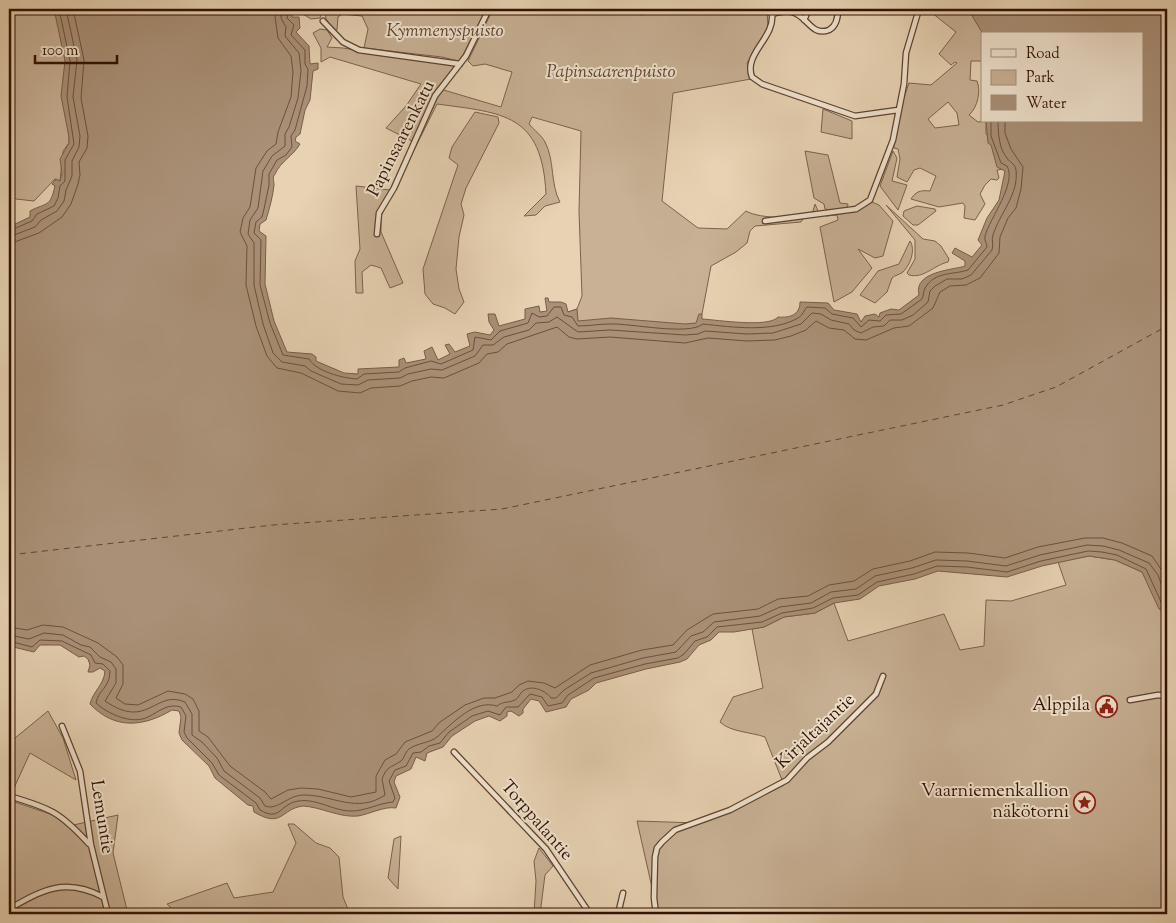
<svg xmlns="http://www.w3.org/2000/svg" width="1176" height="923" viewBox="0 0 1176 923" font-family="'Sorts Mill Goudy',serif">
<style>
.green{fill:#c8b195;stroke:#7c614b;fill-rule:evenodd}
.water{fill:#a99076;stroke:#795d47}
.lines{fill:none;stroke-linecap:round;stroke-linejoin:round}
.shore{stroke:#6d503c;stroke-width:1}
.ferry{stroke:#614430;stroke-width:1;stroke-dasharray:6 5;stroke-linecap:butt}
.street-casing{stroke:#5e412e;stroke-width:7}
.street{stroke:#efe2ce;stroke-width:4.5}
.labels{text-anchor:middle;dominant-baseline:central;stroke-width:4;stroke-linejoin:round;paint-order:stroke}
.park-label{font-size:18px;font-style:italic;fill:#5e412d;stroke:#efe2ce}
.street-label{font-size:18px;fill:#311101;stroke:#efe2ce}
.poi-label{font-size:18px;fill:#311101;stroke:#efe2ce;text-anchor:end}
</style>
<rect width="100%" height="100%" fill="#e7d2b3"/>
<filter id="stains"><feTurbulence type="fractalNoise" baseFrequency=".004" numOctaves="4"/><feColorMatrix values="0 0 0 0 .2 0 0 0 0 .09 0 0 0 0 .02 0 0 0 .5 -.17"/></filter>
<radialGradient id="worn" r=".72"><stop offset=".6" stop-color="#630" stop-opacity="0"/><stop offset="1" stop-color="#630" stop-opacity=".3"/></radialGradient>
<path class="green" d="M 21,9 L 71,9 L 69,143 L 63,151 L 60,181 L 55,179 L 34,201 L 16,199 L 9,192 L 9,15 L 17,14 Z
M 295,9 L 486,9 L 462,57 L 458,61 L 442,57 L 364,48 L 368,29 L 362,16 L 342,14 L 338,17 L 337,30 L 334,31 L 326,19 L 325,13 L 322,13 L 320,18 L 311,19 Z
M 493,9 L 572,9 L 574,13 L 583,9 L 630,9 L 641,15 L 676,9 L 767,9 L 768,27 L 747,63 L 751,79 L 673,93 L 662,201 L 698,228 L 727,229 L 746,211 C 759,219 802,220 813,211 L 815,204 L 818,211 L 816,213 L 800,216 L 801,219 L 803,219 L 801,222 L 755,226 L 750,231 L 747,243 L 736,252 L 711,266 L 702,314 L 699,315 L 697,330 L 577,339 L 568,312 L 577,309 L 582,296 L 579,211 L 581,131 L 532,117 L 529,124 C 534,130 542,136 545,142 C 555,161 550,184 560,202 L 545,206 L 536,215 L 524,216 L 546,194 C 542,114 504,113 437,104 L 381,216 L 381,232 L 403,283 L 390,288 L 381,268 L 371,265 L 362,272 L 363,293 L 356,293 L 355,261 L 360,249 L 356,186 L 390,190 L 412,141 L 386,128 L 406,106 L 421,84 L 330,57 L 321,62 L 321,48 L 313,33 L 320,29 L 327,30 L 332,38 L 327,47 L 343,48 L 451,64 L 455,67 L 437,88 L 501,107 L 512,72 L 485,64 L 473,66 L 468,61 Z
M 927,9 L 984,9 L 1000,34 L 982,34 L 982,61 L 971,61 L 970,80 L 977,81 C 981,91 978,107 969,115 L 978,122 L 986,121 L 986,134 L 996,144 L 1005,171 L 1004,169 L 997,170 L 999,178 L 997,180 L 991,179 L 985,185 L 980,194 L 985,204 L 975,220 L 964,218 L 965,206 L 963,203 L 939,207 L 911,199 C 916,191 921,190 930,191 L 936,176 L 920,168 L 914,170 L 907,182 L 897,177 L 900,159 L 898,149 L 894,148 L 894,144 L 901,106 L 909,83 L 931,85 L 957,63 L 955,62 L 951,65 L 939,54 L 956,32 ZM 948,102 L 957,113 L 959,125 L 935,128 L 928,119 Z
M 823,109 L 852,121 L 852,139 L 821,132 Z
M 475,112 L 498,117 L 499,123 L 466,188 L 461,204 L 464,215 L 459,237 L 456,269 L 459,289 L 464,302 L 455,314 L 445,308 L 433,304 L 425,294 L 423,269 L 458,165 L 449,158 L 452,147 Z
M 805,151 L 828,155 L 840,203 L 848,204 L 847,209 L 831,211 L 825,209 L 824,204 L 814,198 Z
M 893,151 L 897,158 L 892,181 L 907,185 L 898,210 L 880,186 Z
M 872,202 L 879,205 L 893,221 L 883,256 L 875,258 L 858,249 L 872,268 L 852,292 L 834,302 L 820,227 L 838,220 L 837,215 L 826,216 L 859,210 Z
M 886,205 L 923,239 L 935,241 L 941,246 L 949,259 L 948,262 C 934,265 924,279 909,275 L 907,273 L 915,259 L 915,240 Z
M 917,206 L 935,209 L 936,211 L 918,225 L 913,225 L 903,216 L 904,211 Z
M 910,241 C 916,250 910,265 903,272 C 899,275 895,275 892,278 L 887,292 L 875,303 L 860,295 L 878,271 L 899,264 Z
M 1089,556 L 1115,560 L 1142,572 L 1167,608 L 1167,914 L 658,914 L 637,821 L 698,823 L 729,813 L 784,785 L 765,737 C 751,732 730,732 720,722 L 733,697 L 763,688 L 752,629 L 764,627 L 784,617 L 815,613 L 834,603 L 848,641 L 944,614 L 960,650 L 984,646 L 986,600 L 1011,601 L 1066,585 L 1058,562 Z
M 48,711 L 63,738 L 76,780 L 30,753 L 9,799 L 9,743 Z
M 9,800 L 56,816 L 69,826 L 118,815 L 113,853 L 128,914 L 9,914 Z
M 288,824 L 294,824 L 316,843 L 330,848 L 339,857 L 343,897 L 350,914 L 177,914 L 167,904 L 227,883 L 234,898 L 273,892 L 296,843 Z
M 401,836 L 398,889 L 388,878 L 394,839 Z
M 539,848 L 553,866 L 545,875 L 540,914 L 534,914 L 536,881 L 534,861 Z"/>
<path class="water" d="M 54,9 L 301,9 L 299,12 L 292,12 L 292,17 L 299,17 L 300,28 L 296,32 L 309,46 L 310,64 L 318,63 L 318,69 L 313,71 L 310,100 L 305,110 L 300,134 L 296,137 L 295,141 L 300,144 C 293,156 281,161 275,174 C 272,178 274,180 274,185 C 273,196 269,210 266,220 L 260,224 L 259,231 L 266,236 L 265,284 L 274,321 L 287,352 L 312,354 L 316,357 L 316,361 L 344,373 L 358,374 L 358,369 L 399,367 L 399,360 L 404,358 L 406,363 L 426,359 L 424,351 L 432,347 L 438,360 L 450,354 L 445,345 L 449,344 L 455,352 L 470,346 L 467,334 L 475,332 L 490,335 L 494,330 L 489,322 L 488,314 L 495,314 L 499,326 L 525,319 L 525,309 L 539,306 L 540,312 L 547,311 L 545,298 L 548,298 L 549,302 L 561,302 L 566,304 L 568,312 L 577,309 L 578,321 L 611,318 L 685,324 L 696,323 L 699,314 L 702,314 L 702,319 C 718,320 769,328 778,317 C 790,318 800,315 800,302 L 828,303 L 834,310 L 857,314 L 861,322 L 865,316 L 875,314 L 879,317 L 880,313 L 891,309 L 899,310 L 919,295 C 913,271 954,270 965,266 L 965,261 L 952,253 L 955,248 L 972,257 L 982,245 L 978,240 L 987,218 L 999,200 L 1005,171 L 997,167 L 991,145 L 988,143 L 986,121 L 1142,121 L 1142,34 L 983,34 L 968,9 L 1167,9 L 1167,614 L 1159,609 L 1142,572 L 1115,560 L 1089,556 L 1042,566 L 1007,577 L 938,571 L 915,579 L 879,586 L 860,599 L 834,603 L 815,613 L 784,617 L 764,627 L 734,632 L 719,632 L 711,640 L 699,645 L 687,659 L 680,662 L 646,669 L 596,683 L 589,690 L 571,699 L 566,707 L 546,712 L 539,701 L 531,699 L 523,709 L 523,713 L 519,716 L 511,711 L 507,712 L 507,716 L 500,721 L 489,716 L 475,721 L 452,736 L 443,747 L 427,753 L 425,761 L 416,757 L 411,769 L 396,776 L 394,782 L 400,797 L 396,808 C 384,806 370,814 358,816 C 340,818 321,807 303,806 C 280,809 283,829 254,812 L 253,806 L 248,805 L 215,778 L 209,766 L 182,740 L 179,733 L 181,717 L 179,711 L 172,710 C 143,727 115,730 90,704 C 93,691 104,685 105,671 L 100,668 L 93,672 L 88,672 L 90,665 L 88,659 L 84,656 L 79,657 L 60,645 L 40,645 L 34,652 L 9,646 L 9,227 L 30,217 L 30,211 C 47,202 50,208 55,186 L 52,184 L 56,179 L 60,181 L 62,173 L 60,159 L 69,143 L 69,137 L 61,96 L 65,61 Z"/>
<g class="lines">
<path class="shore" d="M 274,9 L 278,38 L 291,56 L 293,72 L 291,97 L 278,132 L 276,144 L 267,151 L 256,168 L 250,207 L 243,218 L 240,232 L 247,246 L 246,285 L 256,326 L 267,356 L 277,368 L 301,373 L 338,391 L 360,393 L 371,388 L 400,386 L 412,381 L 431,377 L 444,378 L 479,363 L 487,354 L 498,352 L 507,344 L 557,327 L 569,337 L 577,339 L 610,337 L 685,343 L 708,338 L 747,341 L 775,340 L 791,336 L 806,330 L 816,321 L 829,328 L 844,330 L 855,339 L 866,340 L 894,328 L 909,326 L 933,308 L 940,292 L 950,286 L 966,285 L 980,278 L 999,253 L 1000,237 L 1008,218 L 1016,208 L 1021,189 L 1023,167 L 1011,149 L 1005,133 L 1005,121
M 282,9 L 281,18 L 286,27 L 285,36 L 299,53 L 301,71 L 298,98 L 289,127 L 285,134 L 285,146 L 272,156 L 263,171 L 258,208 L 250,220 L 248,234 L 254,243 L 254,285 L 263,324 L 273,353 L 282,362 L 305,366 L 311,371 L 341,384 L 358,385 L 368,380 L 400,378 L 408,374 L 431,369 L 442,370 L 475,356 L 483,345 L 493,345 L 504,337 L 529,330 L 536,323 L 549,322 L 557,317 L 578,332 L 610,330 L 685,335 L 698,334 L 705,331 L 747,334 L 773,333 L 801,324 L 812,313 L 821,314 L 831,320 L 849,324 L 854,330 L 861,333 L 873,327 L 884,326 L 890,320 L 902,320 L 913,315 L 928,302 L 930,291 L 935,286 L 947,279 L 962,279 L 971,275 L 992,250 C 994,244 991,240 993,235 C 1000,213 1019,194 1016,170 C 1015,163 1010,163 1007,158 C 999,149 998,132 998,121
M 289,9 L 287,18 L 294,25 L 291,35 L 305,50 L 305,64 L 308,69 L 307,86 L 295,130 L 291,136 L 292,147 L 286,155 L 277,160 L 269,174 L 269,185 L 264,209 L 262,217 L 256,222 L 254,233 L 261,240 L 260,285 L 270,323 L 283,355 L 309,359 C 317,372 343,378 357,379 L 364,374 L 399,372 L 405,368 L 431,361 L 441,364 L 473,350 L 475,337 L 491,340 L 500,331 L 528,323 L 532,313 L 539,317 L 547,316 L 554,307 L 561,307 L 564,315 L 572,317 L 578,326 C 589,326 599,324 610,324 C 630,323 688,336 703,324 C 732,327 772,333 798,318 C 803,315 804,310 807,307 L 825,308 L 832,314 L 853,318 L 861,327 L 869,320 L 880,321 L 886,315 L 901,314 L 922,299 C 924,295 923,292 925,288 C 935,271 953,275 968,270 L 987,247 C 987,243 984,241 985,236 C 990,218 1017,183 1007,166 L 1001,163 L 991,136 L 991,121
M 9,231 L 32,221 L 37,214 L 54,206 L 58,198 L 60,186 L 65,181 L 65,160 L 74,144 L 67,97 L 70,61 L 59,9
M 9,237 L 35,227 L 41,220 L 57,211 L 64,201 L 66,190 L 72,176 L 72,161 L 79,147 L 80,136 L 73,97 L 77,60 L 66,9
M 9,244 L 39,233 L 62,217 L 71,204 L 78,184 L 80,175 L 79,162 L 87,148 L 88,136 L 81,98 L 84,60 L 73,9
M 9,627 L 27,630 L 43,625 L 63,627 L 98,643 L 117,657 L 123,665 L 123,684 L 116,698 L 125,704 L 138,705 L 168,691 L 185,694 L 193,699 L 199,711 L 199,731 L 208,737 L 230,766 L 265,792 L 271,799 L 288,790 L 301,788 L 318,789 L 351,797 L 376,792 L 376,776 L 385,760 L 396,754 L 405,742 L 432,731 L 440,722 L 465,705 L 484,698 L 495,698 L 512,692 L 519,685 L 528,681 L 544,683 L 555,688 L 590,665 L 642,650 L 673,645 L 687,630 L 713,614 L 758,609 L 778,599 L 808,596 L 829,585 L 854,581 L 873,569 L 910,561 L 935,552 L 968,553 L 1005,558 L 1038,547 L 1085,538 L 1103,538 L 1122,543 L 1152,556 L 1167,578
M 9,635 L 29,639 L 44,633 L 63,635 L 81,645 L 90,647 L 100,657 L 111,662 L 116,669 L 116,683 L 105,701 C 148,731 155,689 185,702 L 192,714 L 192,735 L 202,742 L 217,758 L 224,771 L 260,798 L 265,806 C 278,811 287,795 304,795 C 333,795 357,814 385,795 L 382,779 C 387,766 390,768 401,761 C 404,759 405,752 409,749 C 417,743 430,743 437,737 C 453,723 474,699 497,706 C 503,701 508,703 515,700 C 518,699 520,693 523,691 C 532,684 546,691 551,698 L 556,698 L 564,690 L 591,673 L 643,658 L 676,652 L 691,636 L 703,632 L 714,622 L 760,616 L 780,607 L 811,603 L 831,592 L 856,589 L 875,576 L 912,568 L 936,560 L 967,561 L 1006,566 L 1040,555 L 1087,545 L 1103,546 L 1119,550 L 1149,563 L 1158,575 L 1167,600
M 9,641 L 32,647 L 40,640 L 62,641 L 91,655 L 95,663 L 103,664 L 110,671 C 110,688 98,690 96,703 C 108,714 132,725 148,717 C 160,711 168,703 181,707 L 186,716 L 184,732 L 187,738 L 212,763 L 219,775 L 256,803 L 260,810 C 279,821 279,807 294,802 C 314,796 332,811 351,811 C 366,811 379,803 393,802 L 395,798 L 389,781 L 395,770 L 406,766 L 413,753 L 421,752 L 429,746 L 440,743 L 449,732 L 472,716 L 488,711 L 500,715 L 506,707 L 518,707 L 530,694 L 542,697 L 548,706 L 562,703 L 568,695 L 594,678 L 645,664 L 678,658 L 684,654 L 695,641 L 707,637 L 717,627 L 762,622 L 782,613 L 813,608 L 833,598 L 858,595 L 877,582 L 914,574 L 937,566 L 967,567 L 1007,572 L 1041,561 L 1088,551 L 1102,552 L 1117,555 L 1146,569 L 1163,606 L 1167,609"/>
<path class="ferry" d="M 9,555 L 273,525 L 502,509 L 1003,405 L 1056,387 L 1167,326"/>
<defs>
<path id="street" d="M 660,9 L 663,9
M 838,9 C 838,16 837,26 829,30 C 811,37 807,15 792,12 C 785,10 778,12 772,14 C 775,38 743,54 752,77 L 762,84 L 855,116 L 898,110
M 804,20 L 809,9
M 323,21 L 343,42 L 359,50 L 460,64
M 765,221 L 856,209 L 870,200 L 893,140 L 904,84 L 906,53 L 919,9
M 377,234 L 379,213 L 394,188 L 435,96 L 466,56 L 489,9
M 1130,700 L 1158,695 L 1167,696
M 62,726 L 80,771 L 91,845 L 108,914
M 454,752 L 546,849 L 590,914
M 9,796 C 50,808 60,812 89,844
M 9,909 C 42,890 65,877 103,897
M 618,914 L 623,893
M 656,914 L 654,898 L 655,857 L 657,848 L 662,842 L 675,830 L 730,810 L 787,780 L 807,758 L 828,742 L 876,694 L 883,676"/>
</defs>
<use href="#street" class="street-casing"/>
<use href="#street" class="street"/>
</g>
<defs>
<symbol id="civic-ring" viewBox="-11 -11 22 22"><circle r="9.5" fill="#efe2ce" stroke="#8f2418" stroke-width="1.5"/><path d="M-.6-6.5H3V-4.5H.6V-3L4-1V1h2V6H-6V1h2V-1L-.6-3ZM-1.2 2.5V6h2.4V2.5Z" fill="#8f2418"/></symbol>
<symbol id="sight-ring" viewBox="-11 -11 22 22"><circle r="9.5" fill="#efe2ce" stroke="#8f2418" stroke-width="1.5"/><path d="M0-6L1.8-2.2L6-1.7L2.9 1.2L3.7 5.4L0 3.3L-3.7 5.4L-2.9 1.2L-6-1.7L-1.8-2.2Z" fill="#8f2418"/></symbol>
</defs>
<g fill-rule="evenodd">
<use href="#civic-ring" x="1094" y="694" width="25" height="25"/>
<use href="#sight-ring" x="1072" y="790" width="25" height="25"/>
</g>
<g class="labels">
<g class="park-label">
<text x="445" y="32">Kymmenyspuisto</text>
<text x="611" y="73">Papinsaarenpuisto</text>
</g>
<g class="street-label">
<text transform="translate(402 139) rotate(-63)">Papinsaarenkatu</text>
<text transform="translate(816 732) rotate(-43)">Kirjaltajantie</text>
<text transform="translate(101 817) rotate(81)">Lemuntie</text>
<text transform="translate(536 821) rotate(49)">Torppalantie</text>
</g>
<g class="poi-label">
<text x="1090" y="706">Alppila</text>
<text x="1069" y="792">Vaarniemenkallion<tspan x="1069" dy="21">näkötorni</tspan></text>
</g>
</g>
<rect width="1176" height="923" fill="none" stroke="#e7d2b3" stroke-width="30"/>
<rect x="10" y="10" width="1156" height="903" fill="none" stroke="#311101" stroke-width="2.5"/>
<rect x="15" y="15" width="1146" height="893" fill="none" stroke="#311101"/>
<rect x="981" y="32" width="162" height="90" fill="#efe2ce" stroke="#a38e7c"/>
<rect x="991" y="49" width="25" height="8" fill="#efe2ce" stroke="#a38e7c"/>
<text x="1026" y="58" font-size="15" fill="#311101">Road</text>
<rect x="991" y="70" width="25" height="15" fill="#c8b195" stroke="#a38e7c"/>
<text x="1026" y="82" font-size="15" fill="#311101">Park</text>
<rect x="991" y="95" width="25" height="15" fill="#a99076" stroke="#a38e7c"/>
<text x="1026" y="108" font-size="15" fill="#311101">Water</text>
<path d="M35 55v8h82v-8" fill="none" stroke="#311101" stroke-width="2.5"/>
<text x="42" y="55" font-size="15" fill="#311101" stroke="#efe2ce" stroke-width="4" paint-order="stroke">100 m</text>
<rect width="100%" height="100%" filter="url(#stains)"/>
<rect width="100%" height="100%" fill="url(#worn)"/>
</svg>
